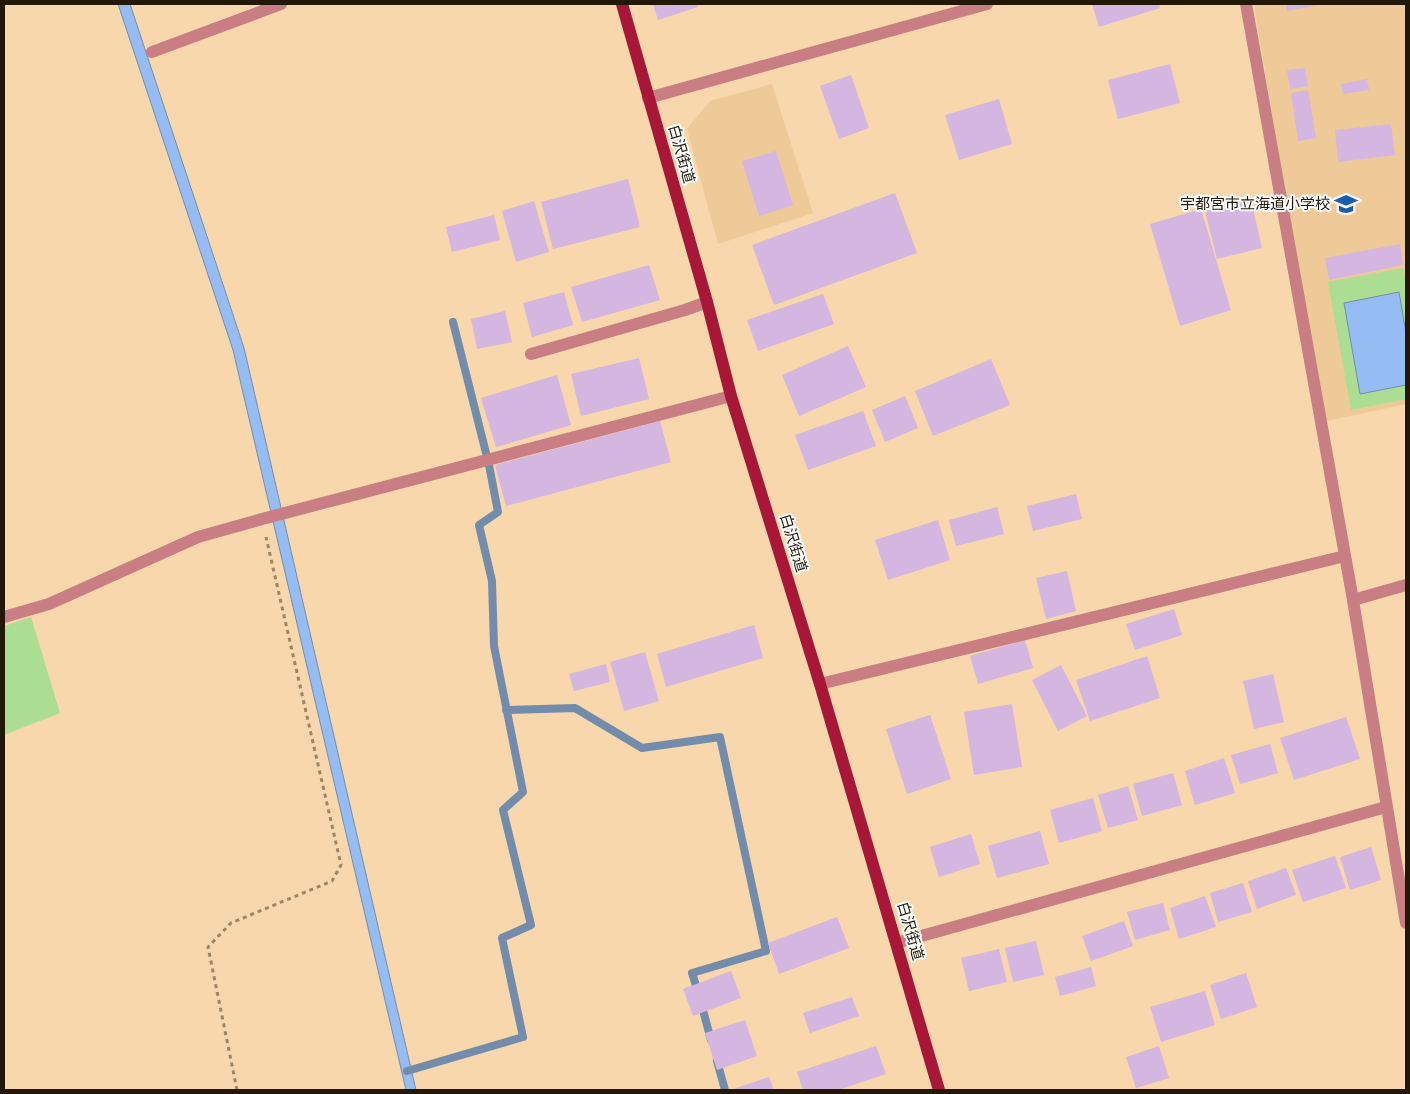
<svg xmlns="http://www.w3.org/2000/svg" width="1410" height="1094" viewBox="0 0 1410 1094" font-family="'Sofia Sans Condensed','Noto Sans JP',sans-serif">
<style>
.built{fill:#eeca99}
.green{fill:#abdd92}
.water{fill:#95bdf3;stroke:#738cac}
.lines{fill:none;stroke-linecap:round;stroke-linejoin:round}
.stream{stroke:#738cac;stroke-width:8}
.building{fill:#d4b6e0}
.path{stroke:#9d8665;stroke-width:3;stroke-dasharray:4 4;stroke-linecap:butt}
.minor{stroke:#c87e82;stroke-width:12}
.major{stroke:#a81738;stroke-width:12}
.labels{text-anchor:middle;dominant-baseline:central;stroke-width:4;stroke-linejoin:round;paint-order:stroke}
.street-label{font-size:15px;fill:#231807;stroke:#fdfdfd}
.poi-label{font-size:15px;fill:#231807;stroke:#fdfdfd;text-anchor:end}
</style>
<rect width="100%" height="100%" fill="#f7d7ab"/>
<path class="built" d="M 1254,4 L 1406,4 L 1406,404 L 1323,422 Z
M 772,84 L 813,213 L 718,244 L 687,129 L 710,101 Z"/>
<path class="green" d="M 1403,268 L 1406,283 L 1406,399 L 1351,410 L 1328,282 Z
M 31,617 L 60,713 L 4,735 L 4,626 Z"/>
<path class="water" d="M 118,4 L 130,4 L 244,348 L 416,1090 L 406,1090 L 233,350 Z
M 1399,292 L 1406,333 L 1406,385 L 1360,394 L 1344,303 Z"/>
<g class="lines">
<path class="stream" d="M 453,322 L 486,453
M 506,710 L 575,708 L 642,748 L 720,737 L 766,951 L 692,973 L 698,992
M 701,1003 L 711,1040
M 717,1061 L 725,1090
M 407,1071 L 523,1037 L 502,938 L 531,925 L 503,810 L 523,792 L 494,646 L 492,581 L 479,525 L 498,512 L 489,465"/>
</g>
<path class="building" d="M 653,4 L 697,4 L 698,7 L 658,20 Z
M 1092,4 L 1159,4 L 1160,8 L 1099,27 Z
M 1286,4 L 1319,4 L 1319,5 L 1287,11 Z
M 1170,64 L 1180,103 L 1118,119 L 1108,80 Z
M 1305,68 L 1308,86 L 1290,89 L 1287,70 Z
M 851,75 L 869,128 L 839,139 L 820,86 Z
M 1367,79 L 1369,90 L 1343,94 L 1341,84 Z
M 1308,90 L 1316,138 L 1298,141 L 1291,93 Z
M 999,99 L 1012,144 L 959,160 L 945,115 Z
M 1391,124 L 1395,155 L 1338,162 L 1335,130 Z
M 776,151 L 793,205 L 759,216 L 742,161 Z
M 628,179 L 640,227 L 553,249 L 541,202 Z
M 895,193 L 917,253 L 774,305 L 752,245 Z
M 1251,200 L 1262,248 L 1217,259 L 1205,211 Z
M 534,201 L 549,252 L 516,262 L 502,211 Z
M 1201,209 L 1231,310 L 1180,326 L 1150,224 Z
M 494,215 L 500,240 L 452,252 L 446,227 Z
M 1400,244 L 1403,265 L 1329,280 L 1325,258 Z
M 649,265 L 660,300 L 582,322 L 571,287 Z
M 564,292 L 573,325 L 532,337 L 523,303 Z
M 823,294 L 834,324 L 758,351 L 747,320 Z
M 505,311 L 512,342 L 477,349 L 471,319 Z
M 848,346 L 866,387 L 799,416 L 782,375 Z
M 639,358 L 649,399 L 581,416 L 571,374 Z
M 991,359 L 1010,405 L 933,436 L 915,391 Z
M 557,375 L 571,425 L 496,447 L 481,398 Z
M 905,396 L 918,428 L 885,442 L 872,410 Z
M 863,411 L 876,446 L 808,470 L 795,435 Z
M 660,421 L 671,462 L 506,506 L 495,465 Z
M 1076,494 L 1082,519 L 1033,531 L 1027,506 Z
M 997,507 L 1004,534 L 956,546 L 949,520 Z
M 938,520 L 950,560 L 888,580 L 875,540 Z
M 1067,571 L 1076,611 L 1046,619 L 1036,578 Z
M 1174,609 L 1182,635 L 1135,650 L 1126,624 Z
M 754,625 L 763,658 L 666,687 L 657,654 Z
M 1025,640 L 1033,668 L 978,684 L 970,656 Z
M 645,652 L 659,701 L 624,711 L 610,662 Z
M 1147,656 L 1160,698 L 1090,721 L 1076,680 Z
M 606,664 L 610,682 L 574,691 L 569,674 Z
M 1061,665 L 1087,716 L 1058,731 L 1032,680 Z
M 1273,674 L 1284,722 L 1254,729 L 1243,681 Z
M 1012,704 L 1022,767 L 974,775 L 964,712 Z
M 930,715 L 951,779 L 907,794 L 886,729 Z
M 1346,717 L 1360,759 L 1294,780 L 1280,738 Z
M 1270,744 L 1278,773 L 1240,784 L 1231,755 Z
M 1224,758 L 1235,793 L 1195,805 L 1185,771 Z
M 1173,773 L 1182,805 L 1142,816 L 1133,784 Z
M 1128,786 L 1138,820 L 1108,828 L 1098,795 Z
M 1093,798 L 1102,831 L 1059,843 L 1050,810 Z
M 1040,831 L 1049,864 L 997,878 L 988,846 Z
M 971,834 L 980,864 L 939,877 L 930,847 Z
M 1371,847 L 1381,880 L 1350,890 L 1340,857 Z
M 1335,856 L 1346,888 L 1303,902 L 1292,870 Z
M 1286,868 L 1296,895 L 1257,909 L 1248,881 Z
M 1243,883 L 1252,912 L 1218,922 L 1210,893 Z
M 1205,896 L 1216,927 L 1179,939 L 1170,908 Z
M 1163,903 L 1170,930 L 1135,940 L 1127,912 Z
M 837,917 L 849,948 L 779,974 L 768,943 Z
M 1124,921 L 1133,946 L 1091,961 L 1082,936 Z
M 1036,941 L 1044,975 L 1013,982 L 1005,948 Z
M 999,949 L 1007,982 L 969,991 L 961,958 Z
M 1091,967 L 1096,986 L 1060,996 L 1055,977 Z
M 731,971 L 741,998 L 693,1016 L 683,989 Z
M 1246,973 L 1257,1007 L 1221,1019 L 1210,985 Z
M 1205,991 L 1215,1025 L 1161,1042 L 1150,1007 Z
M 852,997 L 859,1016 L 810,1033 L 803,1013 Z
M 745,1020 L 757,1056 L 717,1070 L 705,1033 Z
M 876,1046 L 886,1074 L 838,1090 L 803,1090 L 797,1072 Z
M 1159,1046 L 1169,1078 L 1136,1088 L 1126,1057 Z
M 769,1077 L 774,1090 L 730,1090 Z"/>
<g class="lines">
<path class="path" d="M 237,1090 L 208,947 L 231,923 L 332,881 L 341,865 L 266,537"/>
<path class="minor" d="M 1246,4 L 1353,600 L 1406,923
M 152,52 L 281,4
M 648,98 L 987,4
M 531,354 L 685,310 L 707,302
M 1353,600 L 1406,585
M 4,617 L 49,604 L 198,537 L 262,519 L 731,396
M 820,684 L 1345,556
M 896,943 L 1386,807"/>
<path class="major" d="M 622,4 L 707,302 L 731,396 L 820,684 L 939,1090"/>
</g>
<defs>
<symbol id="school-bare" viewBox="-9 -9 18 18"><path d="M0-5L7-2L0 1L-7-2ZM-4 1L0 2.5L4 1V4Q0 6-4 4Z" fill="#1a5cad" stroke="#fdfdfd" stroke-width="2.5" paint-order="stroke"/></symbol>
</defs>
<g fill-rule="evenodd">
<use href="#school-bare" x="1330" y="188" width="32" height="32"/>
</g>
<g class="labels">
<g class="street-label">
<text transform="translate(681 154) rotate(74)">白沢街道</text>
<text transform="translate(793 543) rotate(73)">白沢街道</text>
<text transform="translate(910 931) rotate(74)">白沢街道</text>
</g>
<g class="poi-label">
<text x="1330" y="204">宇都宮市立海道小学校</text>
</g>
</g>
<rect width="1410" height="1094" fill="none" stroke="#231807" stroke-width="10"/>
</svg>
